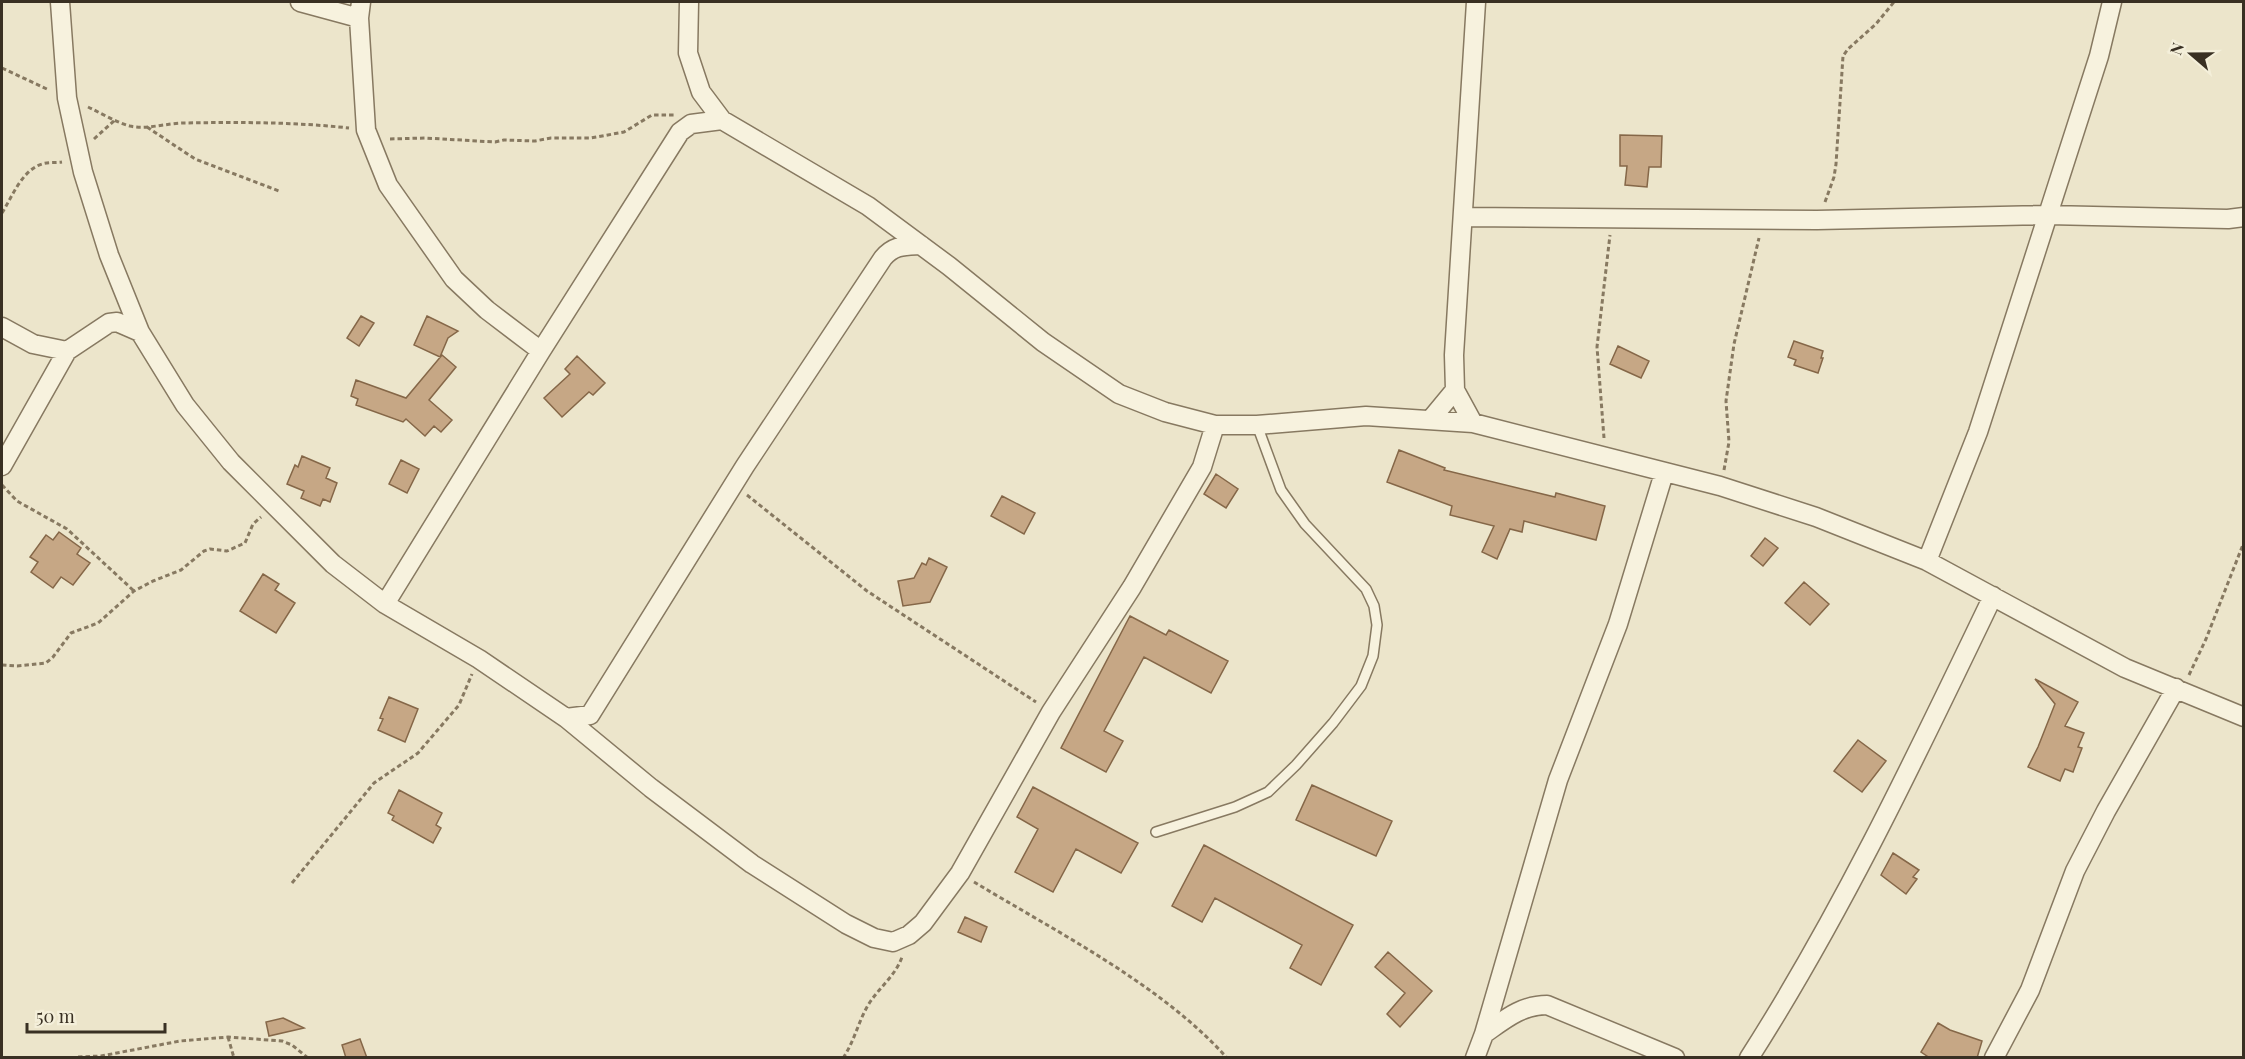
<svg xmlns="http://www.w3.org/2000/svg" width="2245" height="1059" viewBox="0 0 2245 1059" font-family="'Playfair Display',serif">
<style>
.building{fill:#c6a785;stroke:#856748;stroke-width:1.5}
.lines{fill:none;stroke-linecap:round;stroke-linejoin:round}
.lane-casing{stroke:#877961;stroke-width:12}
.street-casing{stroke:#877961;stroke-width:21}
.path{stroke:#877961;stroke-width:3;stroke-dasharray:4.5 3;stroke-linecap:butt}
.lane{stroke:#f7f2de;stroke-width:9}
.street{stroke:#f7f2de;stroke-width:18}
</style>
<rect width="100%" height="100%" fill="#ece5cb"/>
<path class="building" d="M 1620,135 L 1662,136 L 1661,167 L 1649,167 L 1647,187 L 1625,185 L 1627,166 L 1620,166 Z
M 361,316 L 374,323 L 359,346 L 347,338 Z
M 427,316 L 458,331 L 448,338 L 440,357 L 414,345 Z
M 1794,341 L 1823,351 L 1821,358 L 1823,358 L 1818,373 L 1794,365 L 1796,360 L 1788,357 Z
M 1618,346 L 1649,361 L 1641,378 L 1610,364 Z
M 442,355 L 456,367 L 429,400 L 452,420 L 441,432 L 434,426 L 425,436 L 406,419 L 403,422 L 356,405 L 358,399 L 351,396 L 356,380 L 406,398 Z
M 577,356 L 605,383 L 593,395 L 589,392 L 562,417 L 544,398 L 570,374 L 565,369 Z
M 1399,450 L 1445,468 L 1444,470 L 1555,497 L 1556,493 L 1605,506 L 1596,540 L 1524,521 L 1522,532 L 1510,529 L 1497,559 L 1482,552 L 1494,526 L 1450,515 L 1452,506 L 1387,482 Z
M 302,456 L 330,468 L 326,478 L 337,483 L 330,502 L 323,499 L 320,506 L 301,498 L 304,491 L 287,484 L 295,465 L 298,467 Z
M 401,460 L 419,469 L 407,493 L 389,484 Z
M 1216,474 L 1238,489 L 1226,508 L 1204,494 Z
M 1002,496 L 1035,513 L 1024,534 L 991,516 Z
M 59,532 L 81,548 L 77,554 L 90,563 L 73,585 L 61,577 L 53,588 L 31,572 L 38,562 L 30,557 L 46,535 L 53,540 Z
M 1765,538 L 1778,548 L 1763,566 L 1751,556 Z
M 929,558 L 947,567 L 930,602 L 903,606 L 898,581 L 914,578 L 922,563 L 926,565 Z
M 263,574 L 279,584 L 275,590 L 295,603 L 276,633 L 240,611 Z
M 1804,582 L 1829,604 L 1810,625 L 1785,603 Z
M 1130,616 L 1166,635 L 1169,630 L 1228,661 L 1211,693 L 1144,657 L 1104,731 L 1123,741 L 1106,772 L 1061,748 Z
M 2035,679 L 2078,702 L 2065,726 L 2084,733 L 2078,747 L 2082,748 L 2073,772 L 2065,769 L 2060,781 L 2028,767 L 2038,747 L 2055,704 Z
M 389,697 L 418,709 L 405,742 L 378,730 L 383,719 L 380,718 Z
M 1858,740 L 1886,761 L 1862,792 L 1834,771 Z
M 1312,785 L 1392,821 L 1376,856 L 1296,820 Z
M 1033,787 L 1138,843 L 1121,873 L 1076,849 L 1053,892 L 1015,872 L 1038,829 L 1017,817 Z
M 399,790 L 442,813 L 436,825 L 441,828 L 433,843 L 392,820 L 394,816 L 388,813 Z
M 1204,845 L 1353,925 L 1321,985 L 1290,968 L 1302,945 L 1215,898 L 1202,922 L 1172,906 Z
M 1893,853 L 1919,870 L 1913,877 L 1917,879 L 1906,894 L 1881,875 Z
M 965,917 L 987,927 L 981,942 L 958,932 Z
M 1388,952 L 1432,991 L 1400,1027 L 1387,1014 L 1405,993 L 1375,967 Z
M 283,1018 L 304,1028 L 269,1036 L 266,1022 Z
M 1938,1023 L 1950,1030 L 1982,1041 L 1977,1058 L 1930,1058 L 1921,1052 Z
M 360,1039 L 367,1058 L 346,1058 L 342,1045 Z"/>
<g class="lines">
<defs>
<path id="lane" d="M 1156,832 L 1235,807 L 1268,792 L 1296,765 L 1333,723 L 1361,686 L 1373,656 L 1377,625 L 1374,606 L 1366,589 L 1305,524 L 1281,490 L 1257,425"/>
<path id="street" d="M 60,2 L 67,98 L 83,172 L 109,255 L 140,332 L 185,405 L 231,462 L 333,564 L 385,604 L 479,659 L 566,718 L 651,788 L 752,864 L 846,924 L 874,938 L 893,942 L 909,935 L 923,923 L 960,873 L 1051,712 L 1132,587 L 1202,467 L 1215,425
M 300,2 L 359,18
M 361,2 L 359,18 L 366,130 L 388,185 L 454,279 L 487,310 L 541,351
M 689,2 L 688,53 L 701,92 L 722,120 L 868,206 L 949,266 L 1043,342 L 1119,394 L 1165,412 L 1215,425 L 1257,425 L 1366,416 L 1473,423 L 1720,486 L 1816,517 L 1927,561 L 2125,668 L 2244,717
M 1464,217 L 1817,220 L 2048,215 L 2228,219 L 2244,217
M 2,327 L 33,344 L 67,351 L 109,323 L 117,322 L 140,332
M 1431,419 L 1455,390
M 1473,423 L 1455,390 L 1454,355 L 1476,2
M 2,466 L 67,351
M 1927,561 L 1978,432 L 2099,56 L 2112,2
M 385,604 L 541,351 L 680,132 L 691,124 L 722,120
M 566,718 L 590,715 L 745,466 L 883,258 C 894,245 904,246 921,245
M 1484,1034 C 1504,1020 1521,1005 1547,1005 L 1675,1058
M 1475,1058 L 1484,1034 L 1558,780 L 1618,624 L 1664,473
M 1749,1058 C 1843,911 1918,752 1993,596
M 1994,1058 L 2030,990 L 2075,871 L 2106,811 L 2176,688"/>
</defs>
<use href="#lane" class="lane-casing"/>
<use href="#street" class="street-casing"/>
<path class="path" d="M 2,68 L 49,90
M 88,107 C 101,113 115,122 130,126 C 146,130 167,123 184,123 C 240,122 294,122 349,128
M 147,127 L 195,159 L 279,191
M 94,139 L 115,120
M 390,139 L 425,138 L 495,142 L 504,140 L 535,141 L 551,138 L 591,138 L 624,132 L 652,115 L 674,115
M 1825,202 L 1834,177 L 1836,164 L 1843,56 L 1848,49 L 1876,24 L 1894,2
M 2,213 C 12,197 22,170 42,164 C 48,162 55,163 62,162
M 1604,438 L 1597,347 L 1610,235
M 1724,470 L 1729,442 L 1726,401 L 1734,344 L 1759,238
M 2,485 L 17,501 L 67,529 L 134,591
M 747,495 L 867,591 L 1036,702
M 2,665 L 17,666 L 46,663 L 53,657 L 71,633 L 98,623 L 134,591 L 153,581 L 181,570 L 204,551 L 210,549 L 227,551 L 245,543 L 253,524 L 261,517
M 2189,675 L 2206,639 L 2244,542
M 974,882 C 1057,932 1163,986 1227,1058
M 292,883 L 374,783 L 418,753 L 459,705 L 472,674
M 228,1037 L 234,1058
M 78,1057 L 101,1056 L 180,1041 L 228,1037 L 282,1041 L 292,1045 L 308,1058
M 843,1058 C 854,1042 858,1023 867,1007 C 877,989 895,977 902,957"/>
<use href="#lane" class="lane"/>
<use href="#street" class="street"/>
</g>
<rect width="2245" height="1059" fill="none" stroke="#393023" stroke-width="6"/>
<g transform="translate(2191 54) rotate(290)" stroke="#f4efda" stroke-width="4.5" paint-order="stroke">
<path d="M0-4.5L10 22L0 15L-10 22Z" fill="#393023"/>
<text y="-9" font-size="16" font-weight="bold" text-anchor="middle" fill="#393023">N</text>
</g>
<path d="M27 1023v9h138v-9" fill="none" stroke="#393023" stroke-width="3"/>
<text x="36" y="1023" font-size="18" fill="#393023" stroke="#f4efda" stroke-width="4.5" paint-order="stroke">50 m</text>
</svg>
